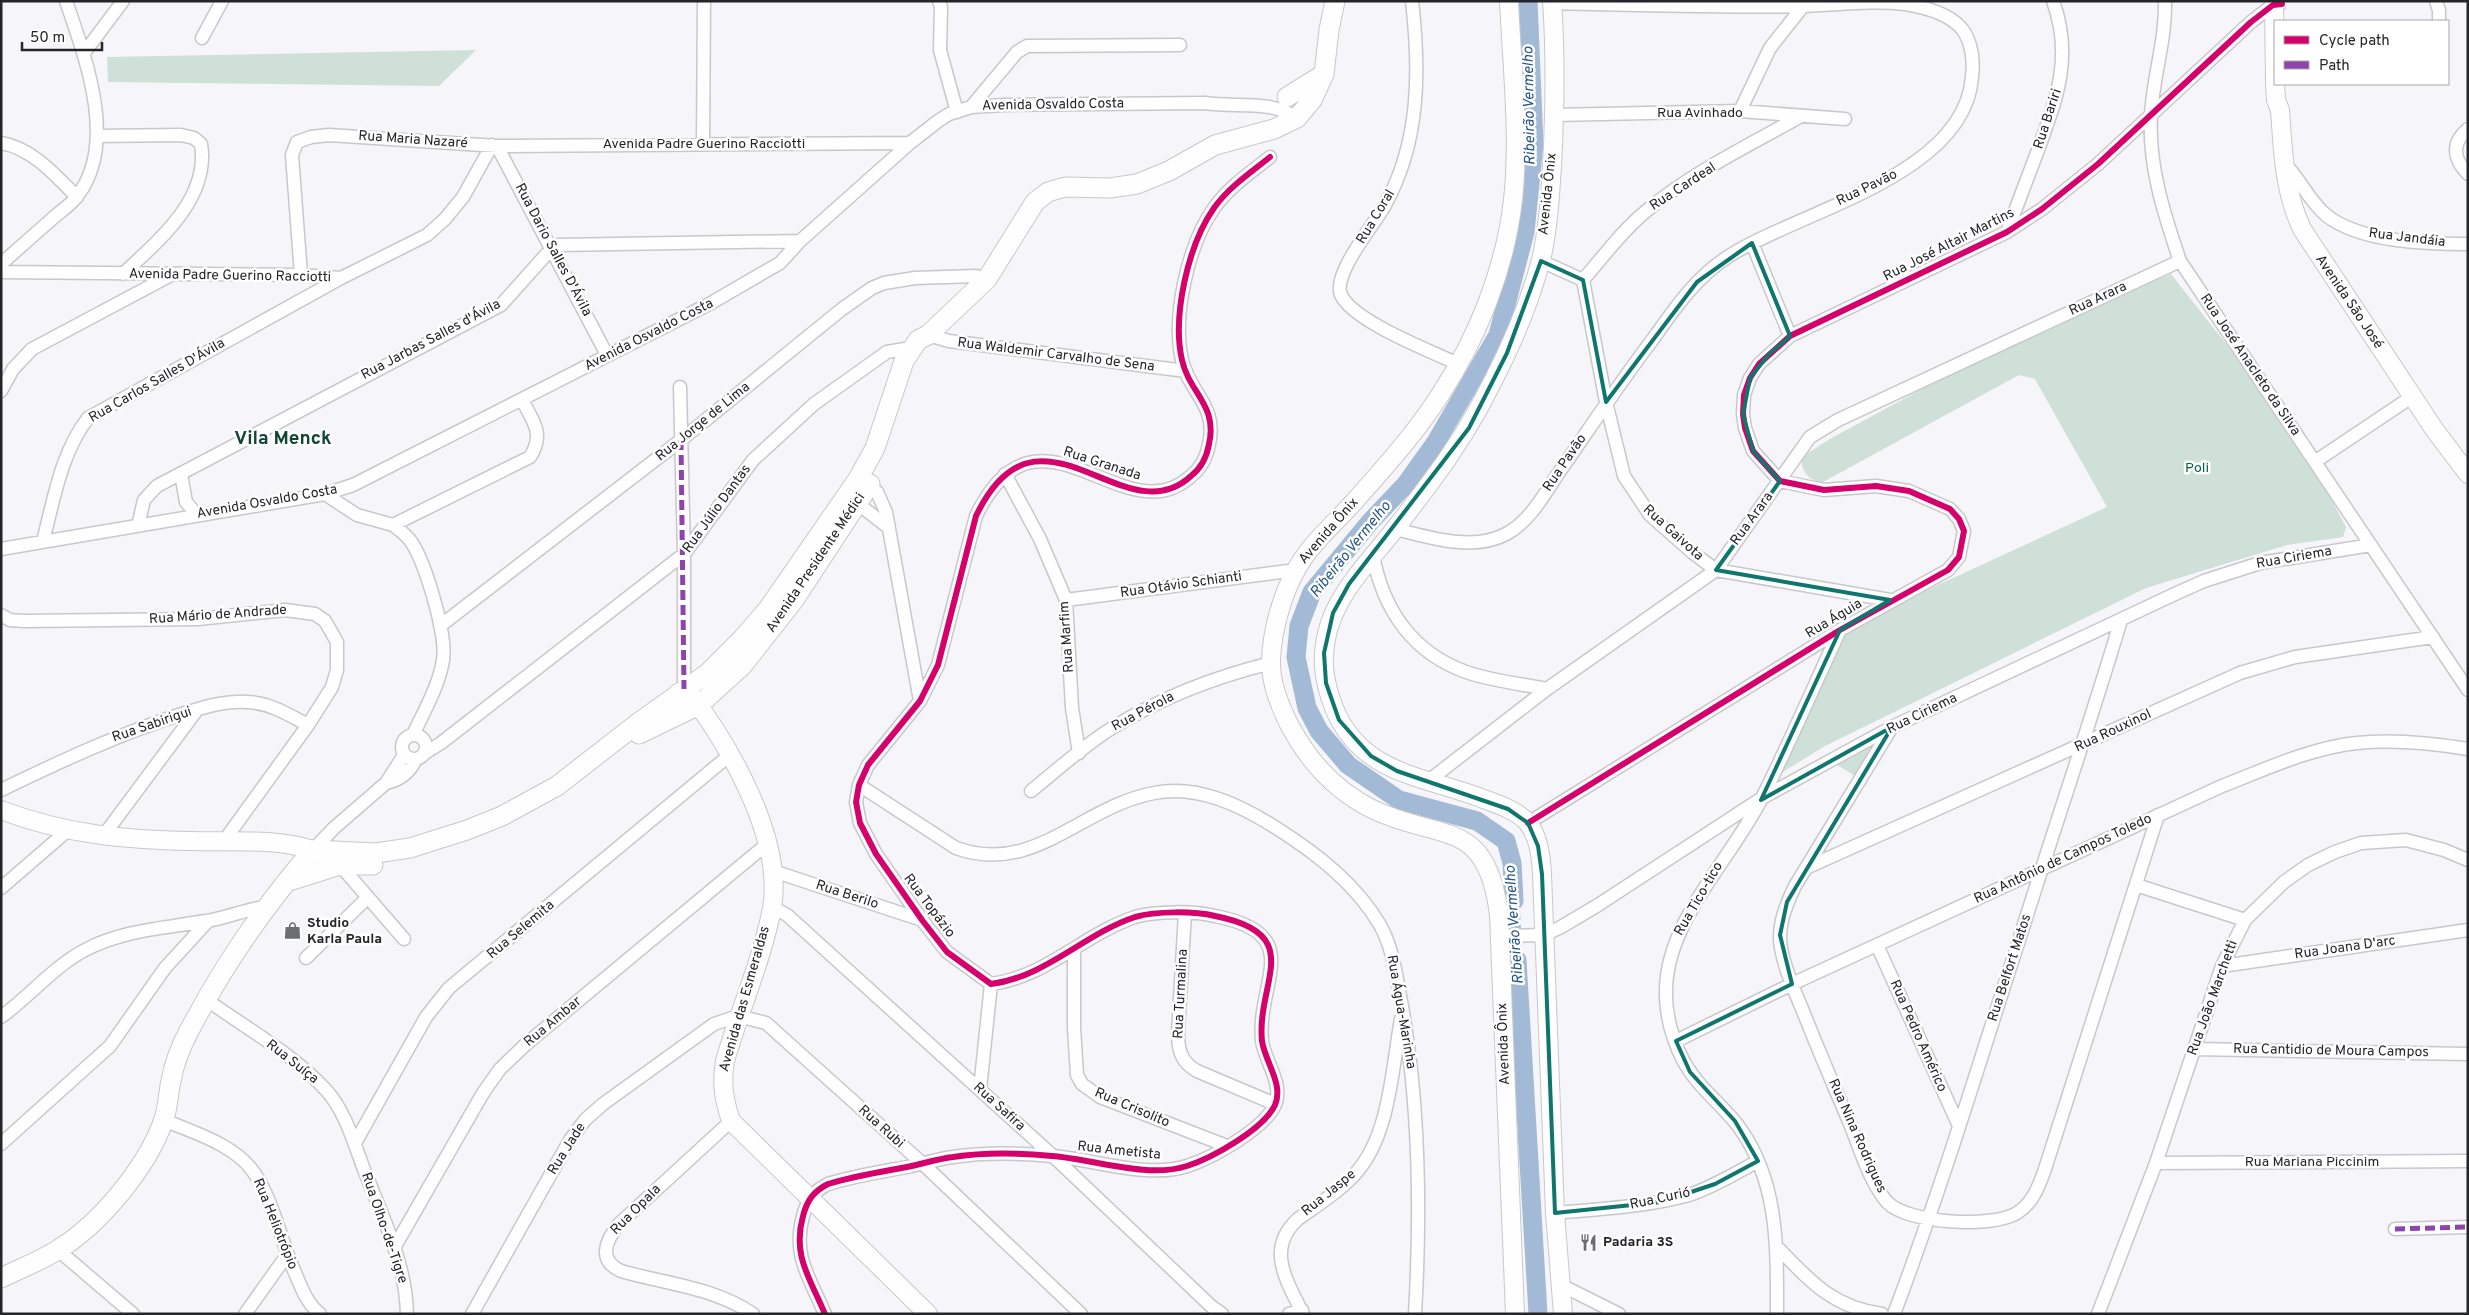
<svg xmlns="http://www.w3.org/2000/svg" width="2469" height="1315" viewBox="0 0 2469 1315" font-family="Overpass,sans-serif">
<style>
.green{fill:#cee0d8}
.lines{fill:none;stroke-linecap:round;stroke-linejoin:round}
.canal{stroke:#a2bad6;stroke-width:11}
.river{stroke:#a2bad6;stroke-width:19}
.street-casing{stroke:#c8c8cc;stroke-width:15}
.secondary-casing{stroke:#c8c8cc;stroke-width:20}
.primary-casing{stroke:#c8c8cc;stroke-width:21}
.street{stroke:#fefefe;stroke-width:12}
.secondary{stroke:#fefefe;stroke-width:18}
.primary{stroke:#fefefe;stroke-width:19}
.quiet{stroke:#8e44ad;stroke-width:5;stroke-dasharray:10 5;stroke-linecap:butt}
.cycleway-casing{stroke:#fff;stroke-width:9}
.cycleway{stroke:#d6006c;stroke-width:6}
.marked{fill:none;stroke:#0f766e;stroke-width:4;stroke-linejoin:round}
.labels{text-anchor:middle;dominant-baseline:central;stroke-width:5;stroke-linejoin:round;paint-order:stroke}
.street-label{font-size:14px;fill:#242528;stroke:#fff}
.park-label{font-size:14px;fill:#006240;stroke:#fff}
.poi-label{font-size:14px;font-weight:bold;fill:#242528;stroke:#fff;text-anchor:start}
.water-label{font-size:15px;font-style:italic;fill:#245687;stroke:#fff}
.district-label{font-size:19px;font-weight:bold;fill:#134535;stroke:#fff}
</style>
<rect width="100%" height="100%" fill="#f5f5fa"/>
<path class="green" d="M 476,50 L 439,86 L 108,82 L 107,57 Z
M 2171,274 L 2296,433 L 2346,527 L 2343,537 L 2287,545 L 2146,588 L 1825,746 L 1781,773 L 1840,630 L 2107,507 L 2035,379 L 2019,375 L 1823,482 C 1809,482 1800,470 1802,457 L 1828,440 L 2025,333 Z
M 1878,739 L 1855,776 L 1834,763 Z"/>
<g class="lines">
<path class="canal" d="M 1514,901 L 1517,960"/>
<path class="river" d="M 1514,901 L 1512,863 L 1506,841 L 1477,821 L 1399,800 L 1348,765 L 1319,731 L 1307,708 L 1296,657 L 1299,626 L 1312,592 L 1370,522 L 1406,484 L 1436,442 L 1498,335 L 1525,232 L 1534,144 L 1528,1
M 1517,960 L 1538,1314"/>
<defs>
<path id="street" d="M 939,1 L 941,7 L 940,50 L 957,112
M 1412,1 C 1420,71 1420,142 1385,205 C 1374,225 1332,274 1341,295 C 1354,322 1431,351 1458,364
M 2165,1 C 2166,40 2153,77 2151,115 C 2148,165 2164,214 2180,261 L 2468,690
M 2436,1 L 2439,10 L 2439,21
M 202,38 L 222,1
M 84,53 L 123,1
M 971,107 L 1017,52 L 1027,46 L 1180,45
M 1740,111 L 1770,48 L 1807,1
M 1555,115 L 1740,111 L 1845,119
M 2468,129 C 2451,143 2453,159 2468,174
M 97,136 L 181,135 L 194,138 L 201,144 C 210,199 159,240 123,274
M 1,143 C 32,148 56,176 77,197
M 703,143 L 704,1
M 497,146 L 607,355
M 2285,164 C 2300,179 2309,201 2326,215 C 2359,242 2426,244 2468,244
M 2007,232 C 2017,205 2028,177 2038,150 C 2057,98 2073,56 2053,1
M 1752,243 L 1790,336
M 1541,261 L 1583,280 L 1606,402 L 1624,476 L 1650,515 L 1693,553 L 1716,570 L 1890,600
M 1,264 C 18,249 36,233 53,218 C 61,211 72,204 78,195 C 118,142 85,57 66,1
M 1,272 L 301,275 L 341,278
M 301,275 L 292,155 L 297,142 L 311,137 L 329,135 L 497,146 L 910,143
M 1583,280 C 1603,257 1621,232 1645,212 C 1691,173 1748,146 1801,116
M 928,335 L 949,341 L 1186,371
M 680,387 L 684,554 L 684,689
M 1,391 L 13,369 L 32,349 L 171,275
M 2316,461 L 2413,396
M 181,474 L 186,502 L 197,515
M 1005,474 L 1040,539 L 1066,600 L 1072,708 L 1079,753
M 864,483 L 877,492 L 886,512 L 920,701
M 325,494 L 357,515 L 393,525 L 530,457 C 545,434 533,421 522,400
M 853,500 L 888,527
M 393,525 C 401,531 407,535 412,543 C 426,565 447,635 443,660 C 439,686 424,711 413,735
M 138,526 L 144,500 L 157,486 L 501,305 L 552,248 L 558,245 L 800,241
M 1395,529 C 1429,537 1472,552 1506,534 C 1531,521 1546,491 1562,468 C 1592,425 1621,381 1653,339 C 1675,308 1696,277 1729,256 C 1799,211 1965,176 1972,77 C 1974,61 1972,42 1962,29 C 1949,13 1924,7 1905,4 C 1872,0 1837,5 1804,6 C 1720,8 1636,5 1552,3
M 43,541 C 54,499 61,453 88,418 L 341,278 L 427,235 L 445,219 L 463,197 L 492,145
M 1,549 L 325,494 L 353,485 L 711,303 L 780,263 L 800,241 L 910,143 L 938,121 L 949,114 L 971,107 L 1003,105 L 1205,103 C 1236,108 1269,99 1297,118
M 1373,555 C 1383,610 1413,654 1469,673 C 1494,681 1521,684 1547,689
M 1066,600 L 1296,570
M 1,615 L 10,620 L 24,621 L 198,619 L 285,610 L 315,614 L 325,621 L 337,642 L 337,670 L 332,687 L 308,725 L 224,841
M 440,626 L 681,440 L 842,309 L 872,288 L 884,283 L 915,278 L 976,276 L 987,279
M 1892,727 L 1795,886 C 1786,905 1777,926 1781,948 C 1785,971 1796,994 1805,1016 C 1819,1052 1835,1088 1850,1124 C 1860,1148 1869,1181 1887,1202 C 1908,1224 1993,1228 2017,1213 C 2033,1203 2039,1186 2045,1169 L 2158,815
M402 747a12 12 0 1 1 24 0a12 12 0 1 1-24 0Z
M 425,753 L 441,743 L 684,554 L 753,460 L 814,404 L 887,352 L 911,348
M 1427,782 L 1547,689 L 1716,570 L 1810,437 L 1838,420 L 2180,261
M 386,783 C 400,780 410,772 416,759
M 859,785 L 956,848 C 1034,876 1080,807 1154,793 C 1198,784 1242,806 1278,829 C 1317,854 1356,884 1380,925 C 1393,948 1396,975 1401,1001 C 1420,1104 1421,1210 1415,1314
M 1,790 C 61,761 121,733 185,713 C 205,707 227,700 248,702 C 270,703 289,715 308,725
M 1031,791 C 1057,770 1083,746 1112,728 C 1162,697 1214,677 1271,663
M 1528,823 L 1840,630 L 1948,570 L 1959,557 L 1964,531 L 1959,519 L 1950,509 L 1909,491 L 1876,486 L 1824,490 L 1780,481 L 1753,451 L 1745,428 L 1743,414 L 1744,395 L 1750,378 L 1759,364 L 1790,336 L 2007,232 L 2042,209 L 2098,164 L 2251,22 L 2273,5 L 2279,5
M 104,835 L 197,710
M 313,850 L 334,828 L 386,783 L 404,755
M 340,865 L 404,939
M 1806,868 L 2240,673 L 2295,657 L 2433,637
M 773,871 L 922,920
M 2136,885 L 2245,920
M 1,888 L 67,831
M 772,907 L 787,915 L 1053,1156 L 1212,1307 L 1222,1314
M 1185,913 L 1178,1033 C 1178,1050 1181,1062 1197,1071 L 1275,1104
M 1500,936 L 1544,935 L 1561,927 L 1598,905 L 1762,798 L 1892,727 L 2177,593 L 2204,581 L 2260,563 L 2371,545
M 1877,945 L 1959,1126
M 1074,949 L 1074,1028 L 1077,1075 L 1082,1084 L 1100,1097 L 1227,1146
M 306,958 L 367,898
M 2222,966 L 2468,930
M 207,1000 C 246,1028 293,1054 326,1090 C 346,1112 354,1144 365,1172 C 383,1218 406,1264 407,1314
M 1,1017 C 30,996 53,967 85,950 C 123,930 165,928 206,921 C 227,918 245,909 266,907
M 1676,1041 L 1792,984 L 2222,786 C 2266,769 2310,748 2357,743 C 2394,739 2431,743 2468,749
M 2195,1049 L 2468,1054
M 980,1089 L 991,984
M 164,1120 C 192,1132 233,1144 252,1170 C 272,1196 280,1238 293,1268 C 300,1284 306,1303 320,1314
M 731,1121 L 619,1224 C 606,1240 597,1260 621,1271 C 666,1284 713,1287 753,1314
M 355,1143 L 426,1017 L 449,988 L 731,754
M 1,1144 L 110,1046 L 165,968 L 208,921
M 2156,1163 L 2468,1161
M 1555,1213 C 1600,1209 1645,1207 1689,1195 C 1713,1187 1736,1173 1758,1161
M 2395,1229 L 2468,1227
M 1777,1247 C 1810,1281 1832,1307 1882,1314
M 394,1248 L 483,1093 L 500,1069 L 525,1045 L 767,844
M 58,1250 L 133,1314
M 1561,1285 L 1619,1314
M 245,1314 L 287,1255
M 472,1314 L 570,1140 L 585,1120 L 603,1104 L 714,1024 L 738,1016 L 766,1023 L 923,1164 L 1081,1314
M 825,1314 C 810,1278 792,1256 803,1216 C 807,1200 814,1191 828,1184 C 854,1176 880,1172 907,1167 C 922,1164 937,1159 953,1157 C 985,1152 1020,1153 1052,1156 C 1093,1159 1147,1179 1187,1166 C 1212,1158 1264,1129 1275,1105 C 1284,1084 1265,1062 1262,1041 C 1256,982 1308,934 1215,916 C 1194,911 1156,911 1135,917 C 1084,934 1046,977 991,984 L 947,952 L 922,920 L 876,854 L 860,823 L 856,802 L 859,785 L 868,765 L 920,701 L 938,665 L 976,516 C 1039,385 1124,538 1191,476 C 1201,468 1207,456 1209,444 C 1218,405 1189,393 1182,360 C 1172,316 1188,245 1214,208 C 1229,187 1250,173 1270,157
M 1289,1314 L 1302,1310
M 1303,1314 C 1287,1281 1265,1249 1298,1219 C 1317,1205 1339,1192 1355,1174 C 1390,1136 1392,1068 1401,1019
M 1777,1314 C 1777,1249 1779,1182 1739,1127 C 1722,1104 1697,1087 1683,1060 C 1628,952 1718,884 1763,796 C 1790,742 1814,686 1840,630
M 1894,1314 C 1941,1190 1979,1063 2020,937 C 2053,832 2089,727 2121,620
M 2098,1314 L 2156,1163 L 2222,966 L 2245,920 L 2284,882 L 2308,865 L 2335,852 L 2361,843 L 2406,840 L 2444,850 L 2468,860"/>
<path id="secondary" d="M 1509,1 C 1512,67 1520,135 1513,200 C 1505,269 1478,337 1440,395 C 1415,434 1384,468 1353,503 C 1334,524 1310,544 1296,570 C 1282,595 1272,631 1271,660 C 1270,683 1281,709 1291,728 C 1310,763 1336,791 1372,809 C 1440,842 1487,816 1499,915 L 1515,1314
M 1552,1 C 1556,57 1555,110 1552,166 C 1550,197 1548,230 1541,260 C 1530,301 1513,342 1494,379 C 1475,418 1453,453 1427,487 C 1412,507 1397,527 1381,546 C 1351,582 1321,616 1324,667 C 1325,681 1329,695 1334,708 C 1361,774 1423,776 1481,798 C 1497,804 1517,810 1528,823 C 1539,837 1541,857 1542,874 L 1555,1213 L 1563,1314
M 2274,1 L 2275,81
M 2275,84 L 2276,100 L 2280,110 C 2283,152 2284,191 2302,229 L 2434,429 L 2468,474
M 678,693 L 684,692 L 691,695 C 730,747 784,840 772,908 C 763,957 739,1012 725,1061 C 721,1083 724,1100 731,1121 L 928,1314
M 1,810 C 63,834 126,840 192,841 C 234,842 273,838 313,850"/>
<path id="primary" d="M 1287,97 L 1324,74
M 639,734 L 699,705 L 742,666 L 794,600 L 870,484
M 313,850 L 376,853 L 410,848 L 467,830 L 502,816 L 557,786 L 638,723 L 708,673 L 743,638 L 768,609 L 858,479 L 875,448 L 904,361 L 918,340 L 928,335 L 987,279 L 1035,202 L 1048,192 L 1065,187 L 1110,188 L 1137,184 L 1169,171 L 1215,145 L 1274,129 L 1297,118 L 1312,100 L 1324,74 L 1329,30 L 1335,1
M 316,852 L 340,865 L 373,865
M 286,882 L 340,865
M 1,1278 C 21,1268 41,1261 59,1249 C 101,1223 146,1168 163,1122 C 168,1109 168,1094 171,1081 C 174,1063 181,1046 189,1031 C 223,966 265,905 313,850"/>
</defs>
<use href="#street" class="street-casing"/>
<use href="#secondary" class="secondary-casing"/>
<use href="#primary" class="primary-casing"/>
<use href="#street" class="street"/>
<use href="#secondary" class="secondary"/>
<use href="#primary" class="primary"/>
<path class="quiet" d="M 681,440 L 684,689
M 2395,1229 L 2468,1227"/>
<defs>
<path id="cycleway" d="M 1528,823 L 1840,630 L 1948,570 L 1959,557 L 1964,531 L 1959,519 L 1950,509 L 1909,491 L 1876,486 L 1824,490 L 1780,481 L 1753,451 L 1745,428 L 1743,414 L 1744,395 L 1750,378 L 1759,364 L 1790,336 L 2007,232 L 2042,209 L 2098,164 L 2251,22 L 2273,5 L 2282,4
M 825,1314 C 810,1278 792,1256 803,1216 C 807,1200 814,1191 828,1184 C 854,1176 880,1172 907,1167 C 922,1164 937,1159 953,1157 C 985,1152 1020,1153 1052,1156 C 1093,1159 1147,1179 1187,1166 C 1212,1158 1264,1129 1275,1105 C 1284,1084 1265,1062 1262,1041 C 1256,982 1308,934 1215,916 C 1194,911 1156,911 1135,917 C 1084,934 1046,977 991,984 L 947,952 L 922,920 L 876,854 L 860,823 L 856,802 L 859,785 L 868,765 L 920,701 L 938,665 L 976,516 C 1039,385 1124,538 1191,476 C 1201,468 1207,456 1209,444 C 1218,405 1189,393 1182,360 C 1172,316 1188,245 1214,208 C 1229,187 1250,173 1270,157"/>
</defs>
<use href="#cycleway" class="cycleway-casing"/>
<use href="#cycleway" class="cycleway"/>
</g>
<path class="marked" d="M 1752,243 L 1790,336 L 1769,354 L 1750,378 L 1743,414 L 1753,451 L 1780,481 L 1716,570 L 1890,600 L 1840,630 L 1761,800 L 1892,727 L 1787,902 L 1780,935 L 1792,984 L 1676,1041 L 1690,1072 L 1735,1121 L 1758,1161 L 1715,1184 L 1661,1202 L 1555,1213 L 1542,874 L 1538,846 L 1528,823 L 1508,809 L 1397,771 L 1371,756 L 1339,720 L 1326,683 L 1324,653 L 1333,613 L 1349,584 L 1469,428 L 1507,353 L 1541,261 L 1583,280 L 1606,402 L 1697,282 Z"/>
<defs>
<symbol id="shop-bare" viewBox="-9 -9 18 18"><path d="M-5-2.5h2.3a2.7 3.5 0 0 1 5.4 0H5L5.5 6h-11ZM-1.5-2.5h3a1.5 2.3 0 0 0-3 0Z" fill="#6d6e72" stroke="#fff" stroke-width="2.5" paint-order="stroke"/></symbol>
<symbol id="restaurant-bare" viewBox="-9 -9 18 18"><path d="M-5-6h1v4h1v-4h1v4h1v-4h1v5L-1.5 .5V6h-2V.5L-5-1ZM5-6V6H3V1.5H1.5Q1.5-4 5-6Z" fill="#6d6e72" stroke="#fff" stroke-width="2.5" paint-order="stroke"/></symbol>
</defs>
<g fill-rule="evenodd">
<use href="#shop-bare" x="280" y="918" width="25" height="25"/>
<use href="#restaurant-bare" x="1576" y="1230" width="25" height="25"/>
</g>
<g class="labels">
<g class="street-label">
<text transform="translate(1053 105) rotate(-1)">Avenida Osvaldo Costa</text>
<text x="1700" y="113">Rua Avinhado</text>
<text transform="translate(2048 119) rotate(-72)">Rua Bariri</text>
<text transform="translate(413 140) rotate(4)">Rua Maria Nazaré</text>
<text x="704" y="144">Avenida Padre Guerino Racciotti</text>
<text transform="translate(1683 187) rotate(-33)">Rua Cardeal</text>
<text transform="translate(1867 188) rotate(-26)">Rua Pavão</text>
<text transform="translate(1548 194) rotate(-84)">Avenida Ônix</text>
<text transform="translate(1376 217) rotate(-59)">Rua Coral</text>
<text transform="translate(2407 238) rotate(7)">Rua Jandáia</text>
<text transform="translate(1949 245) rotate(-27)">Rua José Altair Martins</text>
<text transform="translate(553 250) rotate(62)">Rua Dario Salles D'Ávila</text>
<text transform="translate(230 276) rotate(1)">Avenida Padre Guerino Racciotti</text>
<text transform="translate(2098 299) rotate(-25)">Rua Arara</text>
<text transform="translate(2349 302) rotate(56)">Avenida São José</text>
<text transform="translate(649 335) rotate(-27)">Avenida Osvaldo Costa</text>
<text transform="translate(431 340) rotate(-28)">Rua Jarbas Salles d'Ávila</text>
<text transform="translate(1056 355) rotate(7)">Rua Waldemir Carvalho de Sena</text>
<text transform="translate(2250 365) rotate(56)">Rua José Anacleto da Silva</text>
<text transform="translate(157 381) rotate(-30)">Rua Carlos Salles D'Ávila</text>
<text transform="translate(703 422) rotate(-39)">Rua Jorge de Lima</text>
<text transform="translate(1565 463) rotate(-56)">Rua Pavão</text>
<text transform="translate(1102 464) rotate(18)">Rua Granada</text>
<text transform="translate(267 502) rotate(-10)">Avenida Osvaldo Costa</text>
<text transform="translate(717 509) rotate(-54)">Rua Júlio Dantas</text>
<text transform="translate(1752 519) rotate(-54)">Rua Arara</text>
<text transform="translate(1329 531) rotate(-49)">Avenida Ônix</text>
<text transform="translate(1673 533) rotate(42)">Rua Gaivota</text>
<text transform="translate(2294 558) rotate(-10)">Rua Ciriema</text>
<text transform="translate(816 563) rotate(-56)">Avenida Presidente Médici</text>
<text transform="translate(1181 585) rotate(-8)">Rua Otávio Schianti</text>
<text transform="translate(218 615) rotate(-4)">Rua Mário de Andrade</text>
<text transform="translate(1834 619) rotate(-31)">Rua Águia</text>
<text transform="translate(1067 637) rotate(-94)">Rua Marfim</text>
<text transform="translate(1143 712) rotate(-28)">Rua Pérola</text>
<text transform="translate(1922 714) rotate(-26)">Rua Ciriema</text>
<text transform="translate(152 725) rotate(-19)">Rua Sabirigui</text>
<text transform="translate(2113 731) rotate(-25)">Rua Rouxinol</text>
<text transform="translate(2063 859) rotate(-25)">Rua Antônio de Campos Toledo</text>
<text transform="translate(847 895) rotate(18)">Rua Berilo</text>
<text transform="translate(1699 899) rotate(-60)">Rua Tico-tico</text>
<text transform="translate(929 906) rotate(53)">Rua Topázio</text>
<text transform="translate(521 930) rotate(-40)">Rua Selemita</text>
<text transform="translate(2345 948) rotate(-8)">Rua Joana D'arc</text>
<text transform="translate(2010 968) rotate(-72)">Rua Belfort Matos</text>
<text transform="translate(1181 994) rotate(-87)">Rua Turmalina</text>
<text transform="translate(2213 998) rotate(-70)">Rua João Marchetti</text>
<text transform="translate(745 999) rotate(-74)">Avenida das Esmeraldas</text>
<text transform="translate(1401 1012) rotate(80)">Rua Água-Marinha</text>
<text transform="translate(553 1022) rotate(-40)">Rua Ambar</text>
<text transform="translate(1918 1036) rotate(66)">Rua Pedro Américo</text>
<text transform="translate(1504 1044) rotate(-92)">Avenida Ônix</text>
<text transform="translate(2331 1051) rotate(1)">Rua Cantidio de Moura Campos</text>
<text transform="translate(292 1062) rotate(38)">Rua Suíça</text>
<text transform="translate(999 1107) rotate(42)">Rua Safira</text>
<text transform="translate(1132 1108) rotate(23)">Rua Crisolito</text>
<text transform="translate(881 1127) rotate(42)">Rua Rubi</text>
<text transform="translate(1857 1136) rotate(66)">Rua Nina Rodrigues</text>
<text transform="translate(567 1149) rotate(-58)">Rua Jade</text>
<text transform="translate(1119 1151) rotate(6)">Rua Ametista</text>
<text x="2312" y="1162">Rua Mariana Piccinim</text>
<text transform="translate(1329 1193) rotate(-39)">Rua Jaspe</text>
<text transform="translate(1660 1199) rotate(-12)">Rua Curió</text>
<text transform="translate(636 1210) rotate(-45)">Rua Opala</text>
<text transform="translate(275 1224) rotate(68)">Rua Heliotrópio</text>
<text transform="translate(384 1228) rotate(71)">Rua Olho-de-Tigre</text>
</g>
<g class="park-label">
<text x="2197" y="468">Poli</text>
</g>
<g class="poi-label">
<text x="307" y="923">Studio<tspan x="307" dy="16">Karla Paula</tspan></text>
<text x="1603" y="1242">Padaria 3S</text>
</g>
<g class="water-label">
<text transform="translate(1530 106) rotate(-91)">Ribeirão Vermelho</text>
<text transform="translate(1351 550) rotate(-51)">Ribeirão Vermelho</text>
<text transform="translate(1515 925) rotate(-94)">Ribeirão Vermelho</text>
</g>
<g class="district-label">
<text x="283" y="439">Vila Menck</text>
</g>
</g>
<rect width="2469" height="1315" fill="none" stroke="#242528" stroke-width="5"/>
<rect x="2274" y="20" width="175" height="65" fill="#ffffff" stroke="#a7a8a9"/>
<rect x="2284" y="36" width="25" height="8" fill="#d6006c" stroke="#a7a8a9"/>
<text x="2319" y="45" font-size="15" fill="#242528">Cycle path</text>
<rect x="2284" y="61" width="25" height="8" fill="#8e44ad" stroke="#a7a8a9"/>
<text x="2319" y="70" font-size="15" fill="#242528">Path</text>
<path d="M22 42v8h80v-8" fill="none" stroke="#242528" stroke-width="2.5"/>
<text x="30" y="42" font-size="15" fill="#242528" stroke="#ffffff" stroke-width="4" paint-order="stroke">50 m</text>
</svg>
